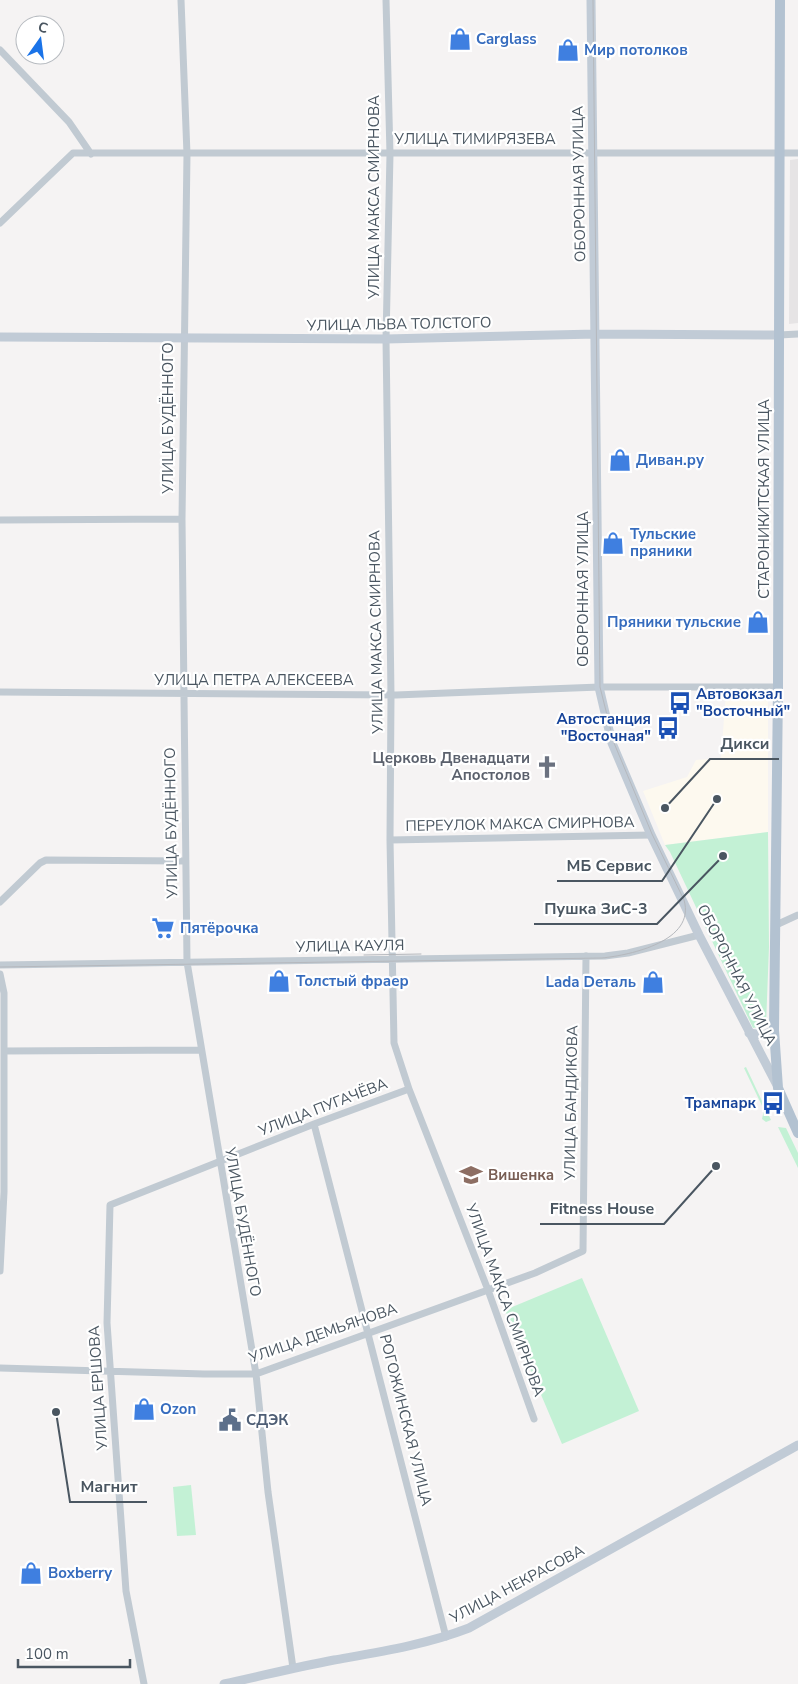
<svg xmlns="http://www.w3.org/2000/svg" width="798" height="1684" viewBox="0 0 798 1684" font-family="'Nunito Sans',sans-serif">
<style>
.commercial{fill:#fdf9ef}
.education{fill:#e6e4e5}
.green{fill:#c3f1d5}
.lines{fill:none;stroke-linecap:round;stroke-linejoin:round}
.street{stroke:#c1cad2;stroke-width:7}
.secondary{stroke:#c1cbd6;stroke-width:9}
.primary{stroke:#b3c2d1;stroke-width:10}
.tram{stroke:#b5b8bd;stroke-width:1}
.labels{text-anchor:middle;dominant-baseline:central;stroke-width:4.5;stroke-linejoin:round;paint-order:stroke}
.shop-label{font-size:15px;font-weight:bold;fill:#366cbe;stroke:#fff;text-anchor:start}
.street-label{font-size:15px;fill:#4a5661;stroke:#fff}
.transit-label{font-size:15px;font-weight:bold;fill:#164399;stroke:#fff;text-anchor:end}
.worship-label{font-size:15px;font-weight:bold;fill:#5b616d;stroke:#fff;text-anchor:end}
.education-label{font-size:15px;font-weight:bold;fill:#785e54;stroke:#fff;text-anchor:start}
.service-label{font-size:15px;font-weight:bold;fill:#4e5e75;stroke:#fff;text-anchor:start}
.leader{fill:none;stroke:#4a5661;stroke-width:2}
.callout-dot{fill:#4a5661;stroke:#fff;stroke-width:2}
.callout-label{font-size:16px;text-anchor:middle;font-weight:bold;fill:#4a5661;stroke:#fff;stroke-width:4.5;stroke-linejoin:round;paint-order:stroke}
</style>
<rect width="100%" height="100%" fill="#f5f3f3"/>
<path class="commercial" d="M 726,692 L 768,693 L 768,832 L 665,845 L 643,791 L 687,777 L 696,760 L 721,758 Z"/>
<path class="education" d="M 798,159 L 798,323 L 789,324 L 790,160 Z"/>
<path class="green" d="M 768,832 L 769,947 L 766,1025 L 753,1028 L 670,852 L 665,845 Z
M 746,1067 L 771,1120 L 766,1122 L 762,1119 L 764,1110 L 744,1068 Z
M 778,1127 L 786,1128 L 798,1153 L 798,1168 Z
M 582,1278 L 639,1411 L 562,1444 L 505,1310 Z
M 191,1485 L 196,1535 L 177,1536 L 173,1487 Z"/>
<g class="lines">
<path class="street" d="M 181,0 L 187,154 L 182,519 L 187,962 L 256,1374 L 268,1492 L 293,1668
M 386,0 L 390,154 L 386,339 L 391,695 L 390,840 L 394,1043 L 409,1089 L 488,1290 L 534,1419
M 0,50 L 69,122 L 91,154
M 0,223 L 73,153 L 798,153
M 779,335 L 798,334
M 0,520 L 182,519
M 0,692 L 396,695 L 600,687 L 778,687
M 390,840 L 651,835
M 0,902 L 40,863 L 46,860 L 185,861
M 776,925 L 798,915
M 0,965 L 605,956 L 628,953 L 699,935
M 0,974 L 4,993 L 4,1192 L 0,1271
M 4,1051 L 201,1050
M 314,1124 L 446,1637
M 0,1368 L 204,1374 L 256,1374 L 535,1273 L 583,1251 L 586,956
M 144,1684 L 126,1591 L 107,1323 L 110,1205 L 314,1124 L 409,1089"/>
<path class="secondary" d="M 591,0 L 599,687 L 612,743 L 651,835 L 699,935 L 777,1085
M 0,337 L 386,339 L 596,334 L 779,335
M 749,1033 L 764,1035 L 774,1030
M 224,1684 C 261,1676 297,1667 334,1660 C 379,1652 425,1645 469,1628 L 798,1445"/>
<path class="primary" d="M 780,0 L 778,687 L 774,1030 L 778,1088 L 798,1133"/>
<path class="tram" d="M 364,955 L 421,954
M 0,967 L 602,958 C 631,955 696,941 684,900 L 652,834 L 614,743 L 600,687 L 593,0"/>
</g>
<defs>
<symbol id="shop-bare" viewBox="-9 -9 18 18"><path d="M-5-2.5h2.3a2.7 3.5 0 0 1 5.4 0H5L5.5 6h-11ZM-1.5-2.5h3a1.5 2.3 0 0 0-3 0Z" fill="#3f7fe0" stroke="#fff" stroke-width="2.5" paint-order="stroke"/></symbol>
<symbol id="bus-bare" viewBox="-9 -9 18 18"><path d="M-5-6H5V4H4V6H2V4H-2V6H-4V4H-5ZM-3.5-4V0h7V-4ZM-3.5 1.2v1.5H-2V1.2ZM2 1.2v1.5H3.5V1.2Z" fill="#1a4fb4" stroke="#fff" stroke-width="2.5" paint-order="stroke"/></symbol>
<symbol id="church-bare" viewBox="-9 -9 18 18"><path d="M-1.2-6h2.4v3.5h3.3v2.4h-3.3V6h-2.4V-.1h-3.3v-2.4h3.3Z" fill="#6b7280" stroke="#fff" stroke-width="2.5" paint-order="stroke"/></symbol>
<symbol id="supermarket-bare" viewBox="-9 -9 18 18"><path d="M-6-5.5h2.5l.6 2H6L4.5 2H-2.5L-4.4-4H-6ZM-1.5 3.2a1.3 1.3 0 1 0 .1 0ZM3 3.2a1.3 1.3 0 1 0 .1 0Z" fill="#3f7fe0" stroke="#fff" stroke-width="2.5" paint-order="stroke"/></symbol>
<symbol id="school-bare" viewBox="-9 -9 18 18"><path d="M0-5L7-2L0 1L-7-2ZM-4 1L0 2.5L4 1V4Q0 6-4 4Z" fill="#8d6e63" stroke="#fff" stroke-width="2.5" paint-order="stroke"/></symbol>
<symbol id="civic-bare" viewBox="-9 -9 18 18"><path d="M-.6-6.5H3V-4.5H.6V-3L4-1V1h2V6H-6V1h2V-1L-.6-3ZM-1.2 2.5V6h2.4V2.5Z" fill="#5c6f8a" stroke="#fff" stroke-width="2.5" paint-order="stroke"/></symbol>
</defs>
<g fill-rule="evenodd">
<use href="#shop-bare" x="444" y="23" width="32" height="32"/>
<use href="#shop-bare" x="552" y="34" width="32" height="32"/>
<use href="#shop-bare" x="604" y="444" width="32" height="32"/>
<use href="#shop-bare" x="597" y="527" width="32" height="32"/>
<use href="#shop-bare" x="742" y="606" width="32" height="32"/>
<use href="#bus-bare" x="664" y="687" width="32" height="32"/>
<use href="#bus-bare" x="652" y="712" width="32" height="32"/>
<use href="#church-bare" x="531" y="751" width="32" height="32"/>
<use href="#supermarket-bare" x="147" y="912" width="32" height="32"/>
<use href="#shop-bare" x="263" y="965" width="32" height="32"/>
<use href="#shop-bare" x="637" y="966" width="32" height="32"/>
<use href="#bus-bare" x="757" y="1087" width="32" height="32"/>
<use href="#school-bare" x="455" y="1159" width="32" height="32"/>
<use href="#shop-bare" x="128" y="1393" width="32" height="32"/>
<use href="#civic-bare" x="214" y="1404" width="32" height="32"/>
<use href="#shop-bare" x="15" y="1557" width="32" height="32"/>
</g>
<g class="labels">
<g class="shop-label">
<text x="476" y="39">Carglass</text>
<text x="584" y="50">Мир потолков</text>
<text x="636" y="460">Диван.ру</text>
<text x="630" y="534">Тульские<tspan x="630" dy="17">пряники</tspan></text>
<text x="741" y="622" text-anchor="end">Пряники тульские</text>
<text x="180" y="928">Пятёрочка</text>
<text x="296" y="981">Толстый фраер</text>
<text x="636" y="982" text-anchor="end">Lada Dеталь</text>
<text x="160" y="1409">Ozon</text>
<text x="48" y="1573">Boxberry</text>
</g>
<g class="street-label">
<text x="475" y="139">УЛИЦА ТИМИРЯЗЕВА</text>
<text transform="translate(579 184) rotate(-91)">ОБОРОННАЯ УЛИЦА</text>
<text transform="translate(374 197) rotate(-90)">УЛИЦА МАКСА СМИРНОВА</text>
<text transform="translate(399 324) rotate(-1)">УЛИЦА ЛЬВА ТОЛСТОГО</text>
<text transform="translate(168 418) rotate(-90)">УЛИЦА БУДЁННОГО</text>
<text transform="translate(764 499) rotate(-90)">СТАРОНИКИТСКАЯ УЛИЦА</text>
<text transform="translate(583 589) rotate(-90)">ОБОРОННАЯ УЛИЦА</text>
<text transform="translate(376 632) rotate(-91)">УЛИЦА МАКСА СМИРНОВА</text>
<text x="254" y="680">УЛИЦА ПЕТРА АЛЕКСЕЕВА</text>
<text transform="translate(171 823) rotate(-91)">УЛИЦА БУДЁННОГО</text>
<text transform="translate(520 824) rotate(-1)">ПЕРЕУЛОК МАКСА СМИРНОВА</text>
<text transform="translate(350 946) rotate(-1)">УЛИЦА КАУЛЯ</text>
<text transform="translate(737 975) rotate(63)">ОБОРОННАЯ УЛИЦА</text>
<text transform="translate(571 1103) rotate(-89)">УЛИЦА БАНДИКОВА</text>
<text transform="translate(323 1107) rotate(-21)">УЛИЦА ПУГАЧЁВА</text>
<text transform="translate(243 1222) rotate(80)">УЛИЦА БУДЁННОГО</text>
<text transform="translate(505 1300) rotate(70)">УЛИЦА МАКСА СМИРНОВА</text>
<text transform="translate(323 1333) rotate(-19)">УЛИЦА ДЕМЬЯНОВА</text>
<text transform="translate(98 1388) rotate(-94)">УЛИЦА ЕРШОВА</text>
<text transform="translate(406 1420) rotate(76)">РОГОЖИНСКАЯ УЛИЦА</text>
<text transform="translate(517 1584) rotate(-28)">УЛИЦА НЕКРАСОВА</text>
</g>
<g class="transit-label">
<text x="696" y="694" text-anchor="start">Автовокзал<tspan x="696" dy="17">"Восточный"</tspan></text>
<text x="651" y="719">Автостанция<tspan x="651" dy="17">"Восточная"</tspan></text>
<text x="756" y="1103">Трампарк</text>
</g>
<g class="worship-label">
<text x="530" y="758">Церковь Двенадцати<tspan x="530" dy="17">Апостолов</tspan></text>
</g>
<g class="education-label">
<text x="488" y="1175">Вишенка</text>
</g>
<g class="service-label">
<text x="246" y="1420">СДЭК</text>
</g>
</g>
<path class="leader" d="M665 808L710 759H779M717 799L662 881H557M723 856L657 924H534M716 1166L664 1224H540M56 1412L70 1502H147"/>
<g class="callout-dot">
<circle cx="665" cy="808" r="5"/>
<circle cx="717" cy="799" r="5"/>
<circle cx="723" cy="856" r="5"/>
<circle cx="716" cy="1166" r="5"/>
<circle cx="56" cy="1412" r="5"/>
</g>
<g class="callout-label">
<text x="745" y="749">Дикси</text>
<text x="609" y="871">МБ Сервис</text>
<text x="596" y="914">Пушка ЗиС-3</text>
<text x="602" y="1214">Fitness House</text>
<text x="109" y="1492">Магнит</text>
</g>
<g transform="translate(40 40) rotate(14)"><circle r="24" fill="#ffffff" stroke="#b7bbc0"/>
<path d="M0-4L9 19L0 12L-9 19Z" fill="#1a73e8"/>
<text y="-8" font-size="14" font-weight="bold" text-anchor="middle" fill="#4a5661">С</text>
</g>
<path d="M18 1659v8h112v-8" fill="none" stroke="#4a5661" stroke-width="2.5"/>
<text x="25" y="1659" font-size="15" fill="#4a5661" stroke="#ffffff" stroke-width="4" paint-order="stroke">100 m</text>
</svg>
